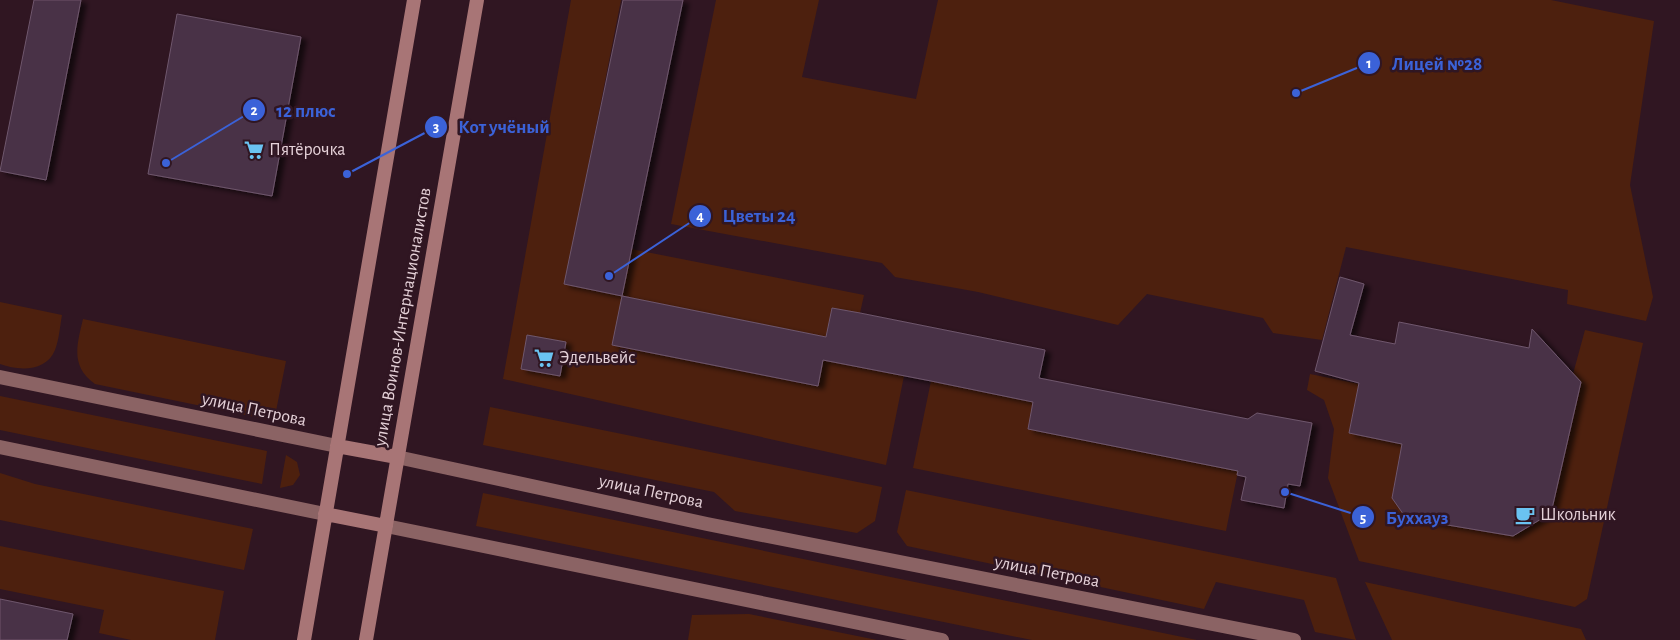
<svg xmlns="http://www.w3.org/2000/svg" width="1680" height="640" viewBox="0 0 1680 640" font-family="'Alegreya Sans',sans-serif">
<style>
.green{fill:#4d200e}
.building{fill:#483146;stroke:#6f576d;filter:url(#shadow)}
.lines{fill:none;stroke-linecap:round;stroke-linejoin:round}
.secondary{stroke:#8b6364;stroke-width:14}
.primary{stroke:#a87576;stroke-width:14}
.labels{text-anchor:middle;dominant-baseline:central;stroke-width:5;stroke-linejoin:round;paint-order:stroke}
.poi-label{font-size:18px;fill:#e5d1d8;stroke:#301622;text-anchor:start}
.street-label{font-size:18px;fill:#e5d1d8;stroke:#301622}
.leader{fill:none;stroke:#3b62d8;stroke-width:2}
.callout-dot{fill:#3b62d8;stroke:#301622;stroke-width:2}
.mark-label{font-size:15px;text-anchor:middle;font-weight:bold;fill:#fff}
.callout-label{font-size:19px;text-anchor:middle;font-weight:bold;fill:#3b62d8;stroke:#301622;stroke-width:5;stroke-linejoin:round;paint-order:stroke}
</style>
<defs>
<filter id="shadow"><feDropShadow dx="5.5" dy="3" stdDeviation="2.5" flood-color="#0009"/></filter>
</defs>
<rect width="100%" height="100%" fill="#301622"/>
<path class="green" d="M 571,0 L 621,0 L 565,284 L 621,296 L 631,249 L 864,295 L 860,313 L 832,308 L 826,337 L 622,296 L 612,345 L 817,386 L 823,360 L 904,376 L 886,465 L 503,379 Z
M 716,0 L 819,0 L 802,77 L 916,99 L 938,0 L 1551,0 L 1654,21 L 1630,185 L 1653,297 L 1646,321 L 1567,304 L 1568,290 L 1346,247 L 1322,340 L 1273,333 L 1263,318 L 1147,294 L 1118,325 L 978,292 L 895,277 L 882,263 L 671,224 Z
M 0,302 L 62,315 C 60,326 59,340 55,350 C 46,372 19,371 0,364 Z
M 83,319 L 286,361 L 274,421 L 95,384 C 70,366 77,345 83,319 Z
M 1585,330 L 1643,343 L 1587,599 L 1575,607 L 1359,561 L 1328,478 L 1334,429 L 1324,400 L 1307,390 L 1310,374 L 1359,384 L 1349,433 L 1402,444 L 1392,498 L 1406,518 L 1513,535 L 1551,513 L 1581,383 L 1573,374 Z
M 931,381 L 1033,402 L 1238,471 L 1226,531 L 913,468 Z
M 0,396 L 267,451 L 262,484 L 0,430 Z
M 490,407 L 882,487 L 875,521 L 857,533 L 735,511 L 714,492 L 483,445 Z
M 286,455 L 297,462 L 300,475 L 293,485 L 280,488 Z
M 0,473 L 35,484 L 253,529 L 244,570 L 0,520 Z
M 906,490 L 1336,578 L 1356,640 L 1315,632 L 1304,600 L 1216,582 L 1204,609 L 907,546 L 897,532 Z
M 483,493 L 1197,640 L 1032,640 L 476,526 Z
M 0,546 L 224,591 L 215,640 L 131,640 L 99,633 L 104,610 L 0,589 Z
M 1365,582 L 1581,629 L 1586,640 L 1392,640 Z
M 749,614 L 877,640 L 688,640 L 692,615 Z"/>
<path class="building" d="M 34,0 L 81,0 L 46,180 L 0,171 Z
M 623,0 L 683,0 L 622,296 L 564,284 Z
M 177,14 L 301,37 L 272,196 L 148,174 Z
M 1340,277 L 1364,284 L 1350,335 L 1395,344 L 1399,322 L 1529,348 L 1532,329 L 1581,382 L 1551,513 L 1513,536 L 1406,518 L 1392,498 L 1402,444 L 1349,433 L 1359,383 L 1315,371 Z
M 622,296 L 826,337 L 832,308 L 860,313 L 1045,350 L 1039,378 L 1248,419 L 1257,413 L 1312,423 L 1300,486 L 1288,484 L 1284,508 L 1241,500 L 1246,477 L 1237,475 L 1238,471 L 1028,429 L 1033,402 L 931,381 L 823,360 L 818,386 L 612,345 Z
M 527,335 L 566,342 L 560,376 L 521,369 Z
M 0,599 L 73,614 L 67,640 L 0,640 Z"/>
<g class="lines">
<path class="secondary" d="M 0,377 L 337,446
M 0,447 L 325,514
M 397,457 L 707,524 L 1294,640
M 386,526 L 942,640"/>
<path class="primary" d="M 337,446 L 397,457
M 325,514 L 386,526
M 304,640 L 414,0
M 366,640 L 477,0"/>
</g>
<defs>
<symbol id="supermarket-bare" viewBox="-9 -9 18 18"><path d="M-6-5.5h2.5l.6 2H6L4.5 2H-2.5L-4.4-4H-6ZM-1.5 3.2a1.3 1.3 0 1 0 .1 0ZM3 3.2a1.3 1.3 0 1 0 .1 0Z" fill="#6ac3f1" stroke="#301622" stroke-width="2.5" paint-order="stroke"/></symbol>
<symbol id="cafe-bare" viewBox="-9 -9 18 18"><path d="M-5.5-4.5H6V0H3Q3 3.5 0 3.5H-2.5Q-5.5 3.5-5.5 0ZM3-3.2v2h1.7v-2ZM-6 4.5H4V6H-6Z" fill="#6ac3f1" stroke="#301622" stroke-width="2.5" paint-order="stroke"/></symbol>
</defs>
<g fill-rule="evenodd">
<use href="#supermarket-bare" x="240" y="136" width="28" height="28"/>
<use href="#supermarket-bare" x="530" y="344" width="28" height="28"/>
<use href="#cafe-bare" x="1511" y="501" width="28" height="28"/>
</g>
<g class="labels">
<g class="poi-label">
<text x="269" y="150">Пятёрочка</text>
<text x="559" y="358">Эдельвейс</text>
<text x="1540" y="515">Школьник</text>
</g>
<g class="street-label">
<text transform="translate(403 317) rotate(-80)">улица Воинов-Интернационалистов</text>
<text transform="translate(254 410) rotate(12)">улица Петрова</text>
<text transform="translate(651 492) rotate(12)">улица Петрова</text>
<text transform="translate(1047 572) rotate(11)">улица Петрова</text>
</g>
</g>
<path class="leader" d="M1296 93L1369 63M166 163L254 110M347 174L436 127M609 276L700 216M1285 492L1363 517"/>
<g class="callout-dot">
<circle cx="1296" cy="93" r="5"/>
<circle cx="166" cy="163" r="5"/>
<circle cx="347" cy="174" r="5"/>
<circle cx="609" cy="276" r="5"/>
<circle cx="1285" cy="492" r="5"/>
<circle cx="1369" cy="63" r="12"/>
<circle cx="254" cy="110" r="12"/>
<circle cx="436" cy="127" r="12"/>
<circle cx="700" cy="216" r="12"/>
<circle cx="1363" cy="517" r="12"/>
</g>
<g class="mark-label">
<text x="1369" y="68">1</text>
<text x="254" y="115">2</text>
<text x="436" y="132">3</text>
<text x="700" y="221">4</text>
<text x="1363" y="523">5</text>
</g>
<g class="callout-label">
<text x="1437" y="70">Лицей №28</text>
<text x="306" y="117">12 плюс</text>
<text x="504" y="133">Кот учёный</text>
<text x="759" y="222">Цветы 24</text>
<text x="1417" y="524">Буххауз</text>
</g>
</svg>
